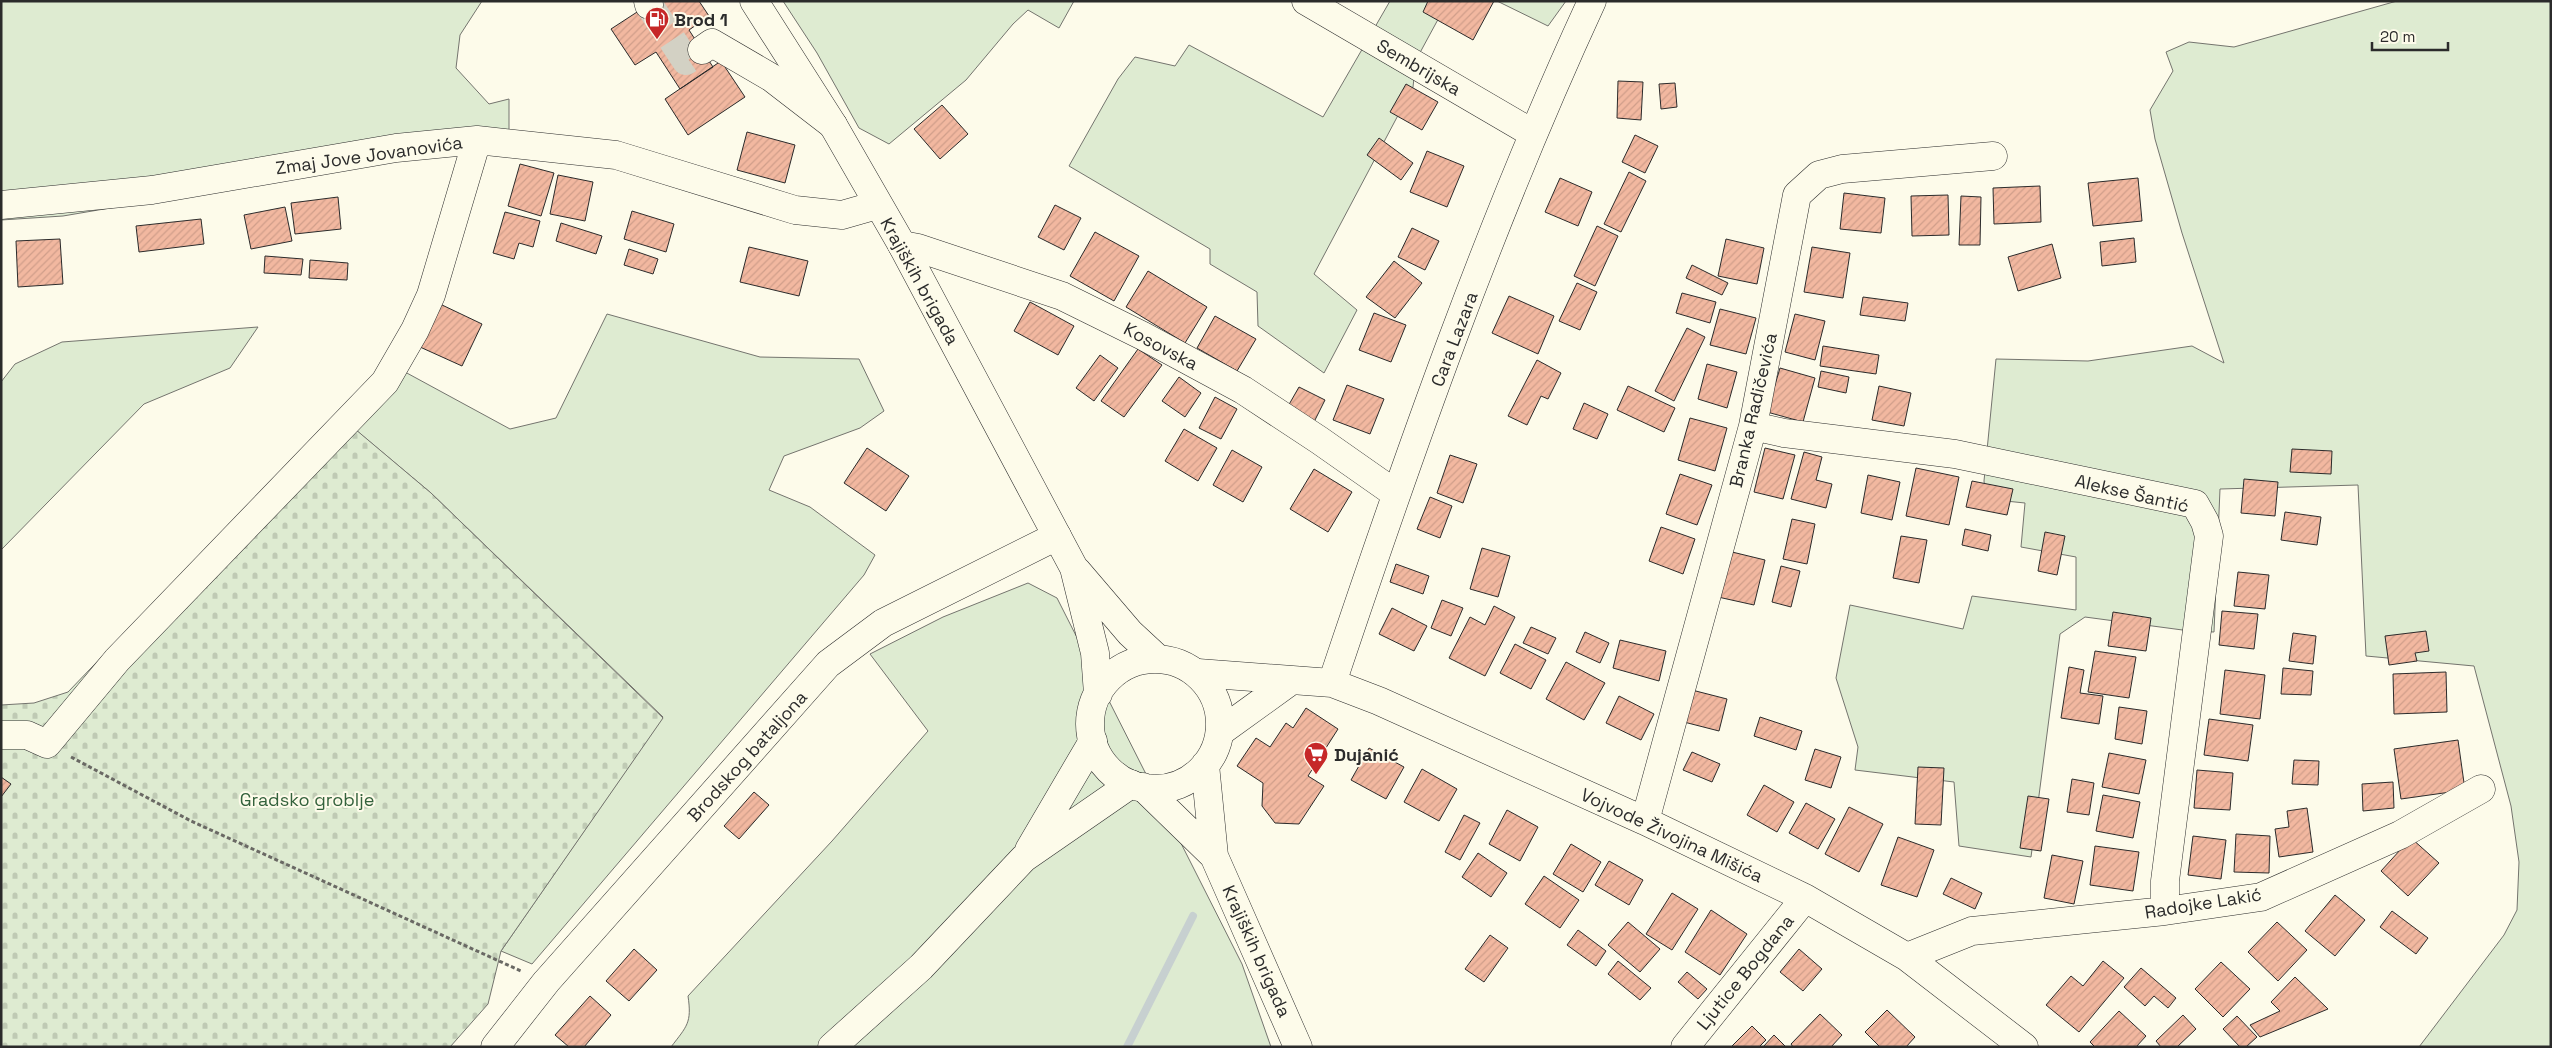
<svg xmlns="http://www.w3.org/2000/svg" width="2552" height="1048" viewBox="0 0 2552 1048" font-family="'Space Grotesk',sans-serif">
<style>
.grass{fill:#deebd1;stroke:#74746e}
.cemetery{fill:url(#cemetery-stones);stroke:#74746e}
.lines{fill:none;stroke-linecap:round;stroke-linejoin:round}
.stream{stroke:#c7d0d0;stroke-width:8}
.building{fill:url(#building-hatch);stroke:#2b2b2b}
.minor-tunnel{stroke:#d3d1c4;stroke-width:28;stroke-dasharray:28 14;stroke-linecap:butt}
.minor-casing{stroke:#2b2b2b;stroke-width:29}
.major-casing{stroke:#2b2b2b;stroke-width:29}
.path{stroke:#6a6964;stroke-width:3;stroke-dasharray:4 2.5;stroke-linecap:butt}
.minor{stroke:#fdfbea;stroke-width:28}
.major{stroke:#fdfbea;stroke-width:28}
.labels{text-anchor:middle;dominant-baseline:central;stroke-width:4;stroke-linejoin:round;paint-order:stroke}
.poi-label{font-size:18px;font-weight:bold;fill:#2b2b2b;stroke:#fdfbea;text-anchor:start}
.street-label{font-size:18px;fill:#2b2b2b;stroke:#fdfbea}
.park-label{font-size:18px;fill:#34623c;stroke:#fdfbea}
</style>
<defs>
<pattern id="cemetery-stones" width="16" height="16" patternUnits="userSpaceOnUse" patternTransform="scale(1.25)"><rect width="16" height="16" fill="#deebd1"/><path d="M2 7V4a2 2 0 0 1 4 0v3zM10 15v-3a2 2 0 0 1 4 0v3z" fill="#bfcab4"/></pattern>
<pattern id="building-hatch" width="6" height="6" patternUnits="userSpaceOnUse" patternTransform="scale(1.25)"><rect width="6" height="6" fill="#f2b8a0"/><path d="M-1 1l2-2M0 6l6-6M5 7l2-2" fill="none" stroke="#d09e8a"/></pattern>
</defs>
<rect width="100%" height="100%" fill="#fdfbea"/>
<path class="grass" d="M 1,1 L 482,1 L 460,35 L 456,68 L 489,104 L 509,99 L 509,140 L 63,216 L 1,220 Z
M 783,1 L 1074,1 L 1059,28 L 1028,10 L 1013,24 L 966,80 L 889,144 L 859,128 L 817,53 Z
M 1390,1 L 1448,1 L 1416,60 L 1413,87 L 1314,274 L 1357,310 L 1324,373 L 1258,326 L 1257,292 L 1210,264 L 1210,249 L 1069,166 L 1118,79 L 1135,57 L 1175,66 L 1189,45 L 1323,117 Z
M 1497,1 L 1566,1 L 1548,26 Z
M 2397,1 L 2551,1 L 2551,1047 L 2419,1047 L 2504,935 L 2517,910 L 2519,862 L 2511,806 L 2474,666 L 2366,656 L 2358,485 L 2220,489 L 2214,632 L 2190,631 L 2085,617 L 2060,634 L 2031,857 L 1959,846 L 1954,782 L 1855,770 L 1858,747 L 1836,678 L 1850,605 L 1963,629 L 1972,596 L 2076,610 L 2076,557 L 2021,547 L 2025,503 L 1986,499 L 1984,481 L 1996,359 L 2088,361 L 2192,346 L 2224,363 L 2182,233 L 2155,139 L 2150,110 L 2173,71 L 2166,52 L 2189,42 L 2234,47 Z
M 607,314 L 760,357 L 859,359 L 884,411 L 860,428 L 784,456 L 769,490 L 810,507 L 875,555 L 864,575 L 532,964 L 501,951 L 663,717 L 431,493 L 351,426 L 405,372 L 510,429 L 556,418 Z
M 258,327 L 230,368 L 144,404 L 1,550 L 1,382 L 15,364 L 62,342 Z
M 1028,583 L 1057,598 L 1242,964 L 1271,1047 L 671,1047 C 687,1026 692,1023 688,996 L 832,841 L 928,731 L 870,654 L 943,617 Z"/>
<path class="cemetery" d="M 336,413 L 431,493 L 663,718 L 501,951 L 488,1004 L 450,1047 L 1,1047 L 1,705 L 34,703 L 68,692 Z"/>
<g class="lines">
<path class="stream" d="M 1127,1047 L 1193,916"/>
</g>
<path class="building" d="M 654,1 L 699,1 L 709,16 L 689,30 L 713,67 L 680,89 L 656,52 L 635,65 L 611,29 Z
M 1428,1 L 1494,1 L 1473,40 L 1423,12 Z
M 721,61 L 745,97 L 688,135 L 665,99 Z
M 1618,81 L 1643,82 L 1641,120 L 1617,118 Z
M 1675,83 L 1677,107 L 1661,109 L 1659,84 Z
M 1406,84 L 1438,102 L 1422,130 L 1390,112 Z
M 942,105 L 968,134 L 940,159 L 914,129 Z
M 747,132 L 795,145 L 785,183 L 737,170 Z
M 1635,135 L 1658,146 L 1645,173 L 1622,162 Z
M 1379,138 L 1413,163 L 1401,180 L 1367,155 Z
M 1427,151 L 1464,166 L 1447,207 L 1410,192 Z
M 520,164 L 554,173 L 541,216 L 508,206 Z
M 1629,172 L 1646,181 L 1621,232 L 1604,224 Z
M 558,175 L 593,182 L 585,221 L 550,214 Z
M 1560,178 L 1592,192 L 1578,226 L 1545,212 Z
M 2138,178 L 2142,221 L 2093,226 L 2088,183 Z
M 2040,186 L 2041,222 L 1994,224 L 1993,188 Z
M 1844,193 L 1885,198 L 1881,233 L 1840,229 Z
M 1948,195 L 1949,235 L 1912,236 L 1911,196 Z
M 1961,196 L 1981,197 L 1980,245 L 1959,245 Z
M 338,197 L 341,229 L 295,234 L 291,203 Z
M 1055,205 L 1081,218 L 1064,250 L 1038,237 Z
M 285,207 L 292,241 L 251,249 L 244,215 Z
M 632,211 L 674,224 L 666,252 L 624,239 Z
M 505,212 L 540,221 L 533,247 L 519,243 L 514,259 L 493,253 Z
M 201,219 L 204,244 L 139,252 L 136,226 Z
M 561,223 L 602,236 L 596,254 L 556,241 Z
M 1597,226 L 1618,236 L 1595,286 L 1574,276 Z
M 1412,228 L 1439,241 L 1425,270 L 1398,257 Z
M 1095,232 L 1139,256 L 1114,301 L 1070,276 Z
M 2134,238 L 2136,262 L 2102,266 L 2100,242 Z
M 60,239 L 63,284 L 18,287 L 16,241 Z
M 1726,239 L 1764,248 L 1757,284 L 1718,276 Z
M 2052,244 L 2061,278 L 2018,291 L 2008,257 Z
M 749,247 L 808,261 L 799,296 L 740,282 Z
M 1812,247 L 1850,253 L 1843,298 L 1804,292 Z
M 629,249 L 658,259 L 653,274 L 624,265 Z
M 265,256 L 303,259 L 301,275 L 264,273 Z
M 310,260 L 348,263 L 347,280 L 309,278 Z
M 1394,261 L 1422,283 L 1395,318 L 1366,297 Z
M 1692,265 L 1728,283 L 1722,295 L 1686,278 Z
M 1148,271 L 1207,307 L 1185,343 L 1126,307 Z
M 1577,283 L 1597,292 L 1580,330 L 1559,321 Z
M 1682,293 L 1716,302 L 1710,323 L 1676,313 Z
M 1509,296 L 1554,316 L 1538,354 L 1492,333 Z
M 1863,297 L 1908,303 L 1905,321 L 1860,315 Z
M 1030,302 L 1074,326 L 1058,355 L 1014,331 Z
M 440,304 L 482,324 L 462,366 L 420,347 Z
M 1720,309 L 1756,318 L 1746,354 L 1710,345 Z
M 1374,313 L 1406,325 L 1391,362 L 1359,350 Z
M 1795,314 L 1825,321 L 1815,360 L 1785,352 Z
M 1215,316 L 1256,339 L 1237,371 L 1197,348 Z
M 1687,328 L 1705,337 L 1674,401 L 1655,391 Z
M 1823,346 L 1879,355 L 1876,374 L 1820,366 Z
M 1138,349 L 1162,365 L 1124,417 L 1101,401 Z
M 1100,355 L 1118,368 L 1094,401 L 1076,388 Z
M 1537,360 L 1561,373 L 1548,399 L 1541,396 L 1527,425 L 1508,416 Z
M 1707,364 L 1737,372 L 1727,408 L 1698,399 Z
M 1780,368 L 1815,378 L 1803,422 L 1767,412 Z
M 1821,371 L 1849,377 L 1846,393 L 1818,387 Z
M 1179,377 L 1201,393 L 1185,417 L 1162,401 Z
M 1347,385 L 1384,399 L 1370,434 L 1333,420 Z
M 1628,386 L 1675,408 L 1664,432 L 1617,410 Z
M 1879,386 L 1911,393 L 1904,426 L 1872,420 Z
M 1299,387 L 1325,400 L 1314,422 L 1287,408 Z
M 1215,397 L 1237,409 L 1221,439 L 1199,428 Z
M 1584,403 L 1608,414 L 1597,439 L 1573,429 Z
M 1690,418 L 1727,428 L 1715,471 L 1678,460 Z
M 1184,429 L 1217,448 L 1198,481 L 1165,461 Z
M 867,448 L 909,476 L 886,511 L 844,483 Z
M 1765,448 L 1795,455 L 1783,499 L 1754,492 Z
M 2292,449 L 2332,451 L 2331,474 L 2290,472 Z
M 1232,450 L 1262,467 L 1243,502 L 1213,485 Z
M 1804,452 L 1822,457 L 1816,480 L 1832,484 L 1826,508 L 1791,499 Z
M 1450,455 L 1477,464 L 1463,503 L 1437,493 Z
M 1916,468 L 1959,477 L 1949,525 L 1906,516 Z
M 1314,469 L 1352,492 L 1328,532 L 1290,509 Z
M 1680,474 L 1712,485 L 1697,525 L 1666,514 Z
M 1868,475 L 1900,482 L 1892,520 L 1861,513 Z
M 2244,479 L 2278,482 L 2275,516 L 2241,513 Z
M 1972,481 L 2013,489 L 2007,515 L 1966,507 Z
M 1430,497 L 1452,506 L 1440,538 L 1417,529 Z
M 2285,512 L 2321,517 L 2317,545 L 2281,540 Z
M 1792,519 L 1815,524 L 1807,564 L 1783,559 Z
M 1661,527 L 1695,539 L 1683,574 L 1649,561 Z
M 1965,529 L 1991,535 L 1988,551 L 1962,545 Z
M 2045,532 L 2065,536 L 2057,575 L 2038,571 Z
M 1901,536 L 1927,540 L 1919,583 L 1893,578 Z
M 1482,548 L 1510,556 L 1498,597 L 1470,589 Z
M 1728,551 L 1765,560 L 1754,605 L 1718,597 Z
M 1396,564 L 1429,576 L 1423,594 L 1390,582 Z
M 1781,566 L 1800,571 L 1791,607 L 1772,602 Z
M 2238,572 L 2269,575 L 2265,609 L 2234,606 Z
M 1442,600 L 1463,608 L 1451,636 L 1431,628 Z
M 1494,606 L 1515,617 L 1485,676 L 1449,658 L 1470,617 L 1485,625 Z
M 1392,608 L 1427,626 L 1414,651 L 1379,634 Z
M 2222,611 L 2258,614 L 2254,649 L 2219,645 Z
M 2113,612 L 2151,618 L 2146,651 L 2108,646 Z
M 1531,627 L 1556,638 L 1548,654 L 1523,643 Z
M 2426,631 L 2429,651 L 2415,653 L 2417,661 L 2389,665 L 2385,636 Z
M 1585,632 L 1609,643 L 1600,663 L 1576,652 Z
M 2293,633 L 2316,636 L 2313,664 L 2289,661 Z
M 1620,640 L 1666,651 L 1659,681 L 1613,668 Z
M 1515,644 L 1546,660 L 1531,689 L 1500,673 Z
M 2095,651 L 2136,657 L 2129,698 L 2088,692 Z
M 1566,662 L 1605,683 L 1584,720 L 1546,699 Z
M 2069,667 L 2084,670 L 2080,693 L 2103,696 L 2099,724 L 2061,718 Z
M 2283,668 L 2313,671 L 2311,695 L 2281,694 Z
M 2225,670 L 2265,675 L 2260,719 L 2220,714 Z
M 2446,672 L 2447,712 L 2394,714 L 2393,674 Z
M 1688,689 L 1727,699 L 1719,731 L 1680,721 Z
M 1619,696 L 1654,714 L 1641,740 L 1606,723 Z
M 2119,707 L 2147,711 L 2142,744 L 2115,739 Z
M 1306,708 L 1338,729 L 1308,776 L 1324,786 L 1299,824 L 1275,823 L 1262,806 L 1263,783 L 1237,766 L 1256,738 L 1270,747 L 1286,723 L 1293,728 Z
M 1760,717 L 1802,731 L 1796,750 L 1754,736 Z
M 2209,719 L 2253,725 L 2248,761 L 2204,755 Z
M 2458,740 L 2465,790 L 2401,799 L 2394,749 Z
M 1369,748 L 1404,767 L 1386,799 L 1351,780 Z
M 1815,749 L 1841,757 L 1831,788 L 1805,780 Z
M 1692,752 L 1720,764 L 1712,782 L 1683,770 Z
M 2109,753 L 2146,760 L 2139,794 L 2102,787 Z
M 2294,760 L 2319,761 L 2318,785 L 2292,784 Z
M 1918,767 L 1944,768 L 1941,825 L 1915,824 Z
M 1422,769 L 1457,789 L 1439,821 L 1404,802 Z
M 2197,770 L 2233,773 L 2230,810 L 2194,808 Z
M 1,777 L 11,784 L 1,797 Z
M 2072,779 L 2094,783 L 2089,815 L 2067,812 Z
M 2393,782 L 2394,808 L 2363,811 L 2362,784 Z
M 1764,785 L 1794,802 L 1777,832 L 1747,815 Z
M 754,792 L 769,805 L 739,839 L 724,826 Z
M 2103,795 L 2140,802 L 2133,838 L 2096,831 Z
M 2028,796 L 2049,799 L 2041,851 L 2020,848 Z
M 1806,803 L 1835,819 L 1818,849 L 1789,833 Z
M 1849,807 L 1883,824 L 1859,872 L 1825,854 Z
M 2307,808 L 2313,852 L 2279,857 L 2275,829 L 2289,827 L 2287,811 Z
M 1507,810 L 1538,827 L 1520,861 L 1489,844 Z
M 1464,815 L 1480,823 L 1460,860 L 1445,852 Z
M 2236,834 L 2270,836 L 2269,873 L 2234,872 Z
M 2193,836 L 2226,840 L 2221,879 L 2188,875 Z
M 1898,837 L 1934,850 L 1917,897 L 1881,885 Z
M 2411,838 L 2439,863 L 2408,896 L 2381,871 Z
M 1571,844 L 1601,862 L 1583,892 L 1553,874 Z
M 2095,846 L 2139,852 L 2133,891 L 2090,885 Z
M 1478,853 L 1507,873 L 1491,897 L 1462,877 Z
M 2052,855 L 2083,861 L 2074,904 L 2044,898 Z
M 1609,861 L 1643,880 L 1629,905 L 1595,885 Z
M 1544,876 L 1579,900 L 1560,928 L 1525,904 Z
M 1951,878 L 1982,893 L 1975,909 L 1943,894 Z
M 1672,893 L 1698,909 L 1672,950 L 1646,934 Z
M 2335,895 L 2365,920 L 2335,956 L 2305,931 Z
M 1711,910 L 1747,934 L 1720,975 L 1685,952 Z
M 2392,911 L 2428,938 L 2416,954 L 2380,927 Z
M 1628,922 L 1660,949 L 1640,972 L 1608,945 Z
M 2277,922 L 2307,950 L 2278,981 L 2248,952 Z
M 1578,930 L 1606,951 L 1596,966 L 1567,945 Z
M 1490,935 L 1508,948 L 1484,982 L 1465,969 Z
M 634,949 L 657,970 L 629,1001 L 606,981 Z
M 1799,949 L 1822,969 L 1803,991 L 1780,972 Z
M 1618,961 L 1651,988 L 1640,1000 L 1608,974 Z
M 2103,961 L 2124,978 L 2079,1032 L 2046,1005 L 2071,976 L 2083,986 Z
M 2221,962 L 2250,989 L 2223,1017 L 2195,989 Z
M 2141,968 L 2176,998 L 2168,1008 L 2154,996 L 2145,1006 L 2124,987 Z
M 1687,972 L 1707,989 L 1698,999 L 1678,982 Z
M 2295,977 L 2328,1009 L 2260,1037 L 2250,1025 L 2280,1011 L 2271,1002 Z
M 590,996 L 611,1015 L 584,1047 L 569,1047 L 555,1035 Z
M 1887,1010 L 1915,1037 L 1906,1047 L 1880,1047 L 1865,1032 Z
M 2119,1011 L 2146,1036 L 2136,1047 L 2095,1047 L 2090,1042 Z
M 1820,1014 L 1842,1035 L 1831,1047 L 1793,1047 L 1791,1044 Z
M 2183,1015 L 2196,1029 L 2177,1047 L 2161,1047 L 2156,1041 Z
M 2237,1016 L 2257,1037 L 2246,1047 L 2240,1047 L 2223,1029 Z
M 1752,1026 L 1766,1040 L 1759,1047 L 1731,1047 Z
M 1774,1035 L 1786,1047 L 1763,1047 Z"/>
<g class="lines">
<path class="minor-tunnel" d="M 649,5 L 686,61 L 702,50"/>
<defs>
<path id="minor" d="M 648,1 L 649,5
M 1306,1 L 1532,133
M 702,50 L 712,43 L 772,78 L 833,125
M 1,205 L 152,190 L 396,148 L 477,140 L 616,155 L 795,210 L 842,215 L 877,205
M 902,245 L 918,248 L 1062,296 L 1143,336 L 1243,390 L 1319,440 L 1396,494
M 1753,426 L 1784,433 L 1955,454 L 2195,504 L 2205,522 L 2209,536 L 2165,881 L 2165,911
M 1198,673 L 1332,683 L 1379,701 L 1645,821 L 1805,898 L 1907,957 L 2024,1047
M 1332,683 C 1409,453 1490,222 1592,1
M 1220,732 L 1292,680
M 1,735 L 27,735 L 47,744 L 117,660 L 385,382 L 415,330 L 431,295 L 477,140
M 1645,821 L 1753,426 L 1797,195 L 1819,175 L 1842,169 L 1993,156
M 1029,850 L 1093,741
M 1907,957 L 1972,931 L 2165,911 L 2261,897 L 2400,835 L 2481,789
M 495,1047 L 546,982 L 828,664 L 883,623 L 1057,536
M 832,1047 L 921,967 L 1024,858 L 1131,784
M 1685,1047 L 1805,898"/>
<path id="major" d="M 754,1 L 833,125 L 902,245 L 1074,568 L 1095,653 L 1098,694
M 1077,571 L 1130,633 L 1157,658
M1090 724a65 65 0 1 1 130 0a65 65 0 1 1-130 0Z
M 1205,765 L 1214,856 L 1298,1047
M 1143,787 L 1214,856"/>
</defs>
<use href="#minor" class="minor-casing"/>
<use href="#major" class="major-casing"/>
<path class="path" d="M 71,757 L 191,821 L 521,971"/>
<use href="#minor" class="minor"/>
<use href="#major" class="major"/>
</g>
<defs>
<symbol id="fuel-pin" viewBox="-11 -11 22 30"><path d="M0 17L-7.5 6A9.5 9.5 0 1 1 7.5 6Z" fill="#c62828" stroke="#fdfbea"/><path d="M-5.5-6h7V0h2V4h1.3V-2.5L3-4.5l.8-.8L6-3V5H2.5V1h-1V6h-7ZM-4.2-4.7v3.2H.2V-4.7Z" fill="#fff"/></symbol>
<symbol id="supermarket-pin" viewBox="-11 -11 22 30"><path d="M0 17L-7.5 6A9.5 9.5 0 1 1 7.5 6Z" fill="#c62828" stroke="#fdfbea"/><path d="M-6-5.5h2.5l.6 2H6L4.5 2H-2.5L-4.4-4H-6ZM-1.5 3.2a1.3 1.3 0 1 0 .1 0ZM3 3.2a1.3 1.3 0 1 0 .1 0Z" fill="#fff"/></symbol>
</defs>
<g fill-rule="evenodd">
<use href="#fuel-pin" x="643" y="5" width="28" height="38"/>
<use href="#supermarket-pin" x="1302" y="740" width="28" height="38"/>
</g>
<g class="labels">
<g class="poi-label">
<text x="674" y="19">Brod 1</text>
<text x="1334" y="754">Dujanić</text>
</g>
<g class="street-label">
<text transform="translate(1419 67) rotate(30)">Sembrijska</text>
<text transform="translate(369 155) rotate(-8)">Zmaj Jove Jovanovića</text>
<text transform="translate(920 281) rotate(61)">Krajiških brigada</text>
<text transform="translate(1454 339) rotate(-69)">Cara Lazara</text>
<text transform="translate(1161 346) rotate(28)">Kosovska</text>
<text transform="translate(1753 410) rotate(-77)">Branka Radičevića</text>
<text transform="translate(2132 493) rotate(13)">Alekse Šantić</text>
<text transform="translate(747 756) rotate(-48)">Brodskog bataljona</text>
<text transform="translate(1672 835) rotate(25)">Vojvode Živojina Mišića</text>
<text transform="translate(2203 903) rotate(-9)">Radojke Lakić</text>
<text transform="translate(1257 951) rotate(66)">Krajiških brigada</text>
<text transform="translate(1745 972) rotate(-51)">Ljutice Bogdana</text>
</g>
<g class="park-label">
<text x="307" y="799">Gradsko groblje</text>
</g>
</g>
<rect width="2552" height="1048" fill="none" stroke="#2b2b2b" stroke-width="5"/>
<path d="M2372 42v8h76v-8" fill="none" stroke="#2b2b2b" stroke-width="2.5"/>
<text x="2380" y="42" font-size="15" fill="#2b2b2b" stroke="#fdfbea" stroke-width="4" paint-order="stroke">20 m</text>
</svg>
